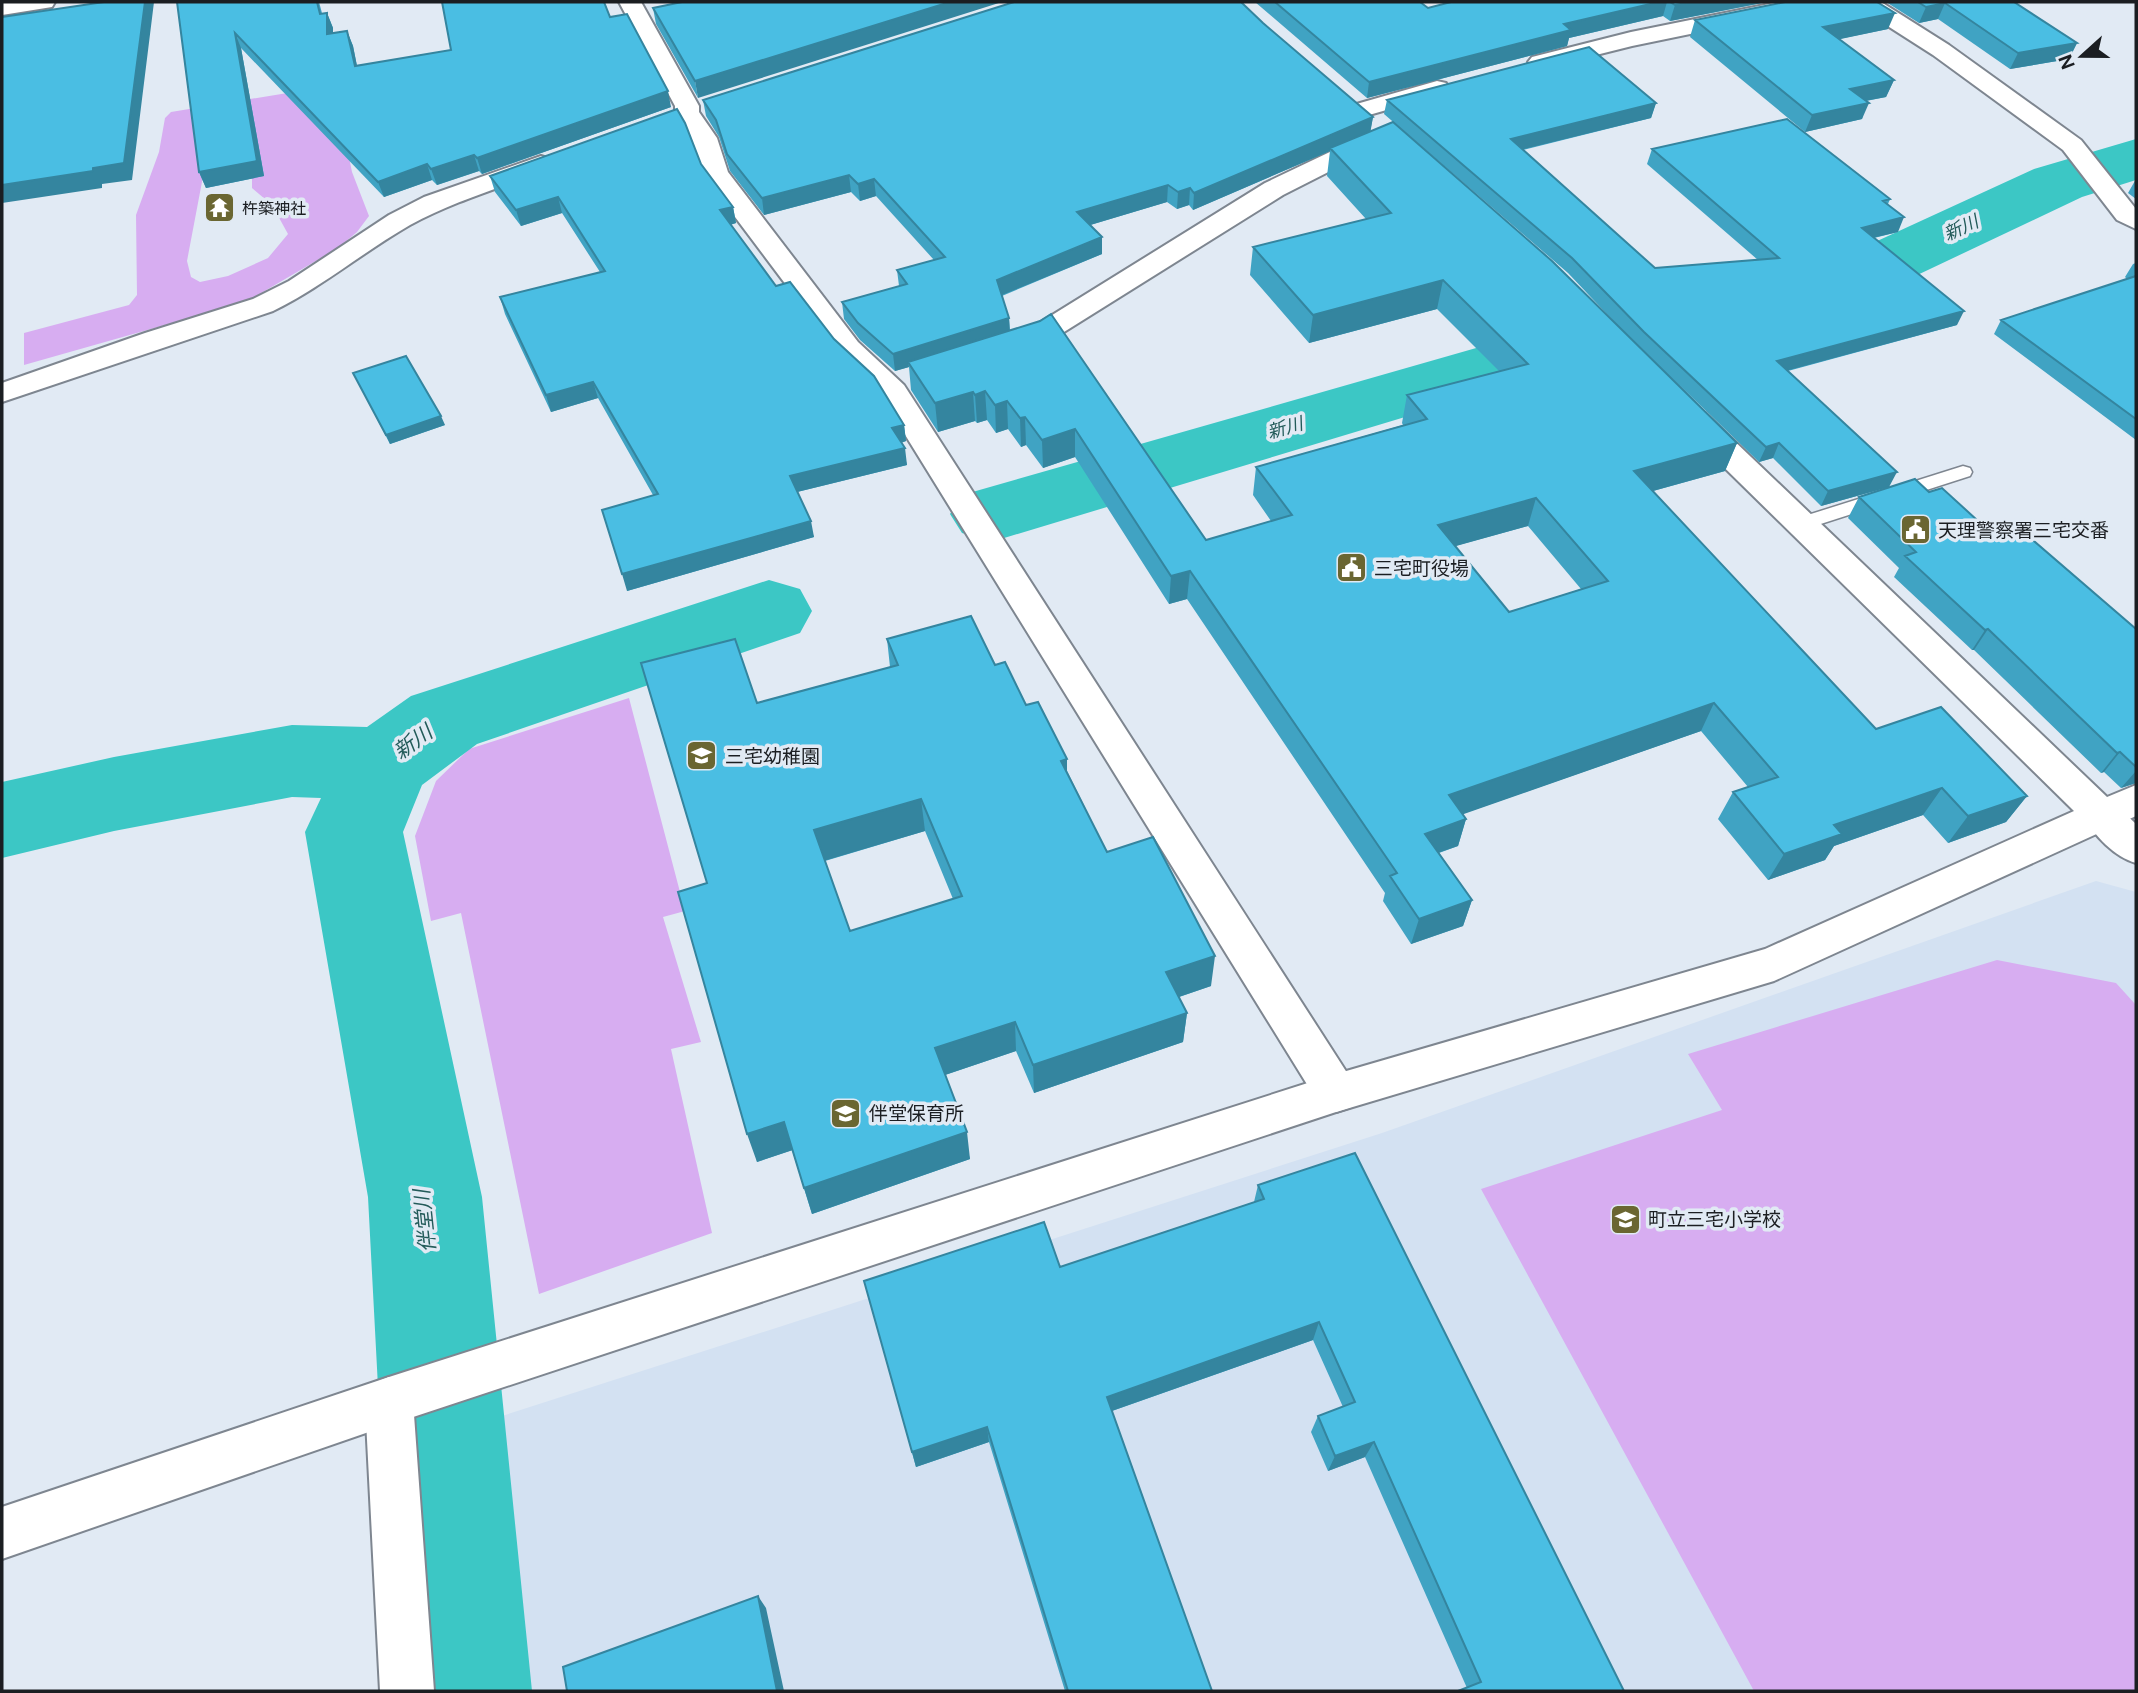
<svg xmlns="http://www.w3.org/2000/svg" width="2138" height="1693" viewBox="0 0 2138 1693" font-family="'DM Sans','Noto Sans JP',sans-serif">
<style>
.built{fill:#d3e1f2}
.green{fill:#d7adf1;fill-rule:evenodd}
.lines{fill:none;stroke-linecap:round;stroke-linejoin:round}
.river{fill:#3cc7c5;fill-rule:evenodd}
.lane-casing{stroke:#7e8690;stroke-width:3}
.street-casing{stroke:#7e8690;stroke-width:4}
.secondary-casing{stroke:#7e8690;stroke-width:4}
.lane{fill:#fff;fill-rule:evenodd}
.street{fill:#fff;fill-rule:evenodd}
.secondary{fill:#fff;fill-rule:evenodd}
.wall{fill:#40a3c3;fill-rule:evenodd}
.shaded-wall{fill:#34859f}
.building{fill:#4abee3;stroke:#34859f;stroke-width:2;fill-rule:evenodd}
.labels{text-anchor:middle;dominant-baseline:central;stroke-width:7;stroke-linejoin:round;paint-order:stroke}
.far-poi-label{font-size:16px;fill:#1b1e22;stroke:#e1eaf4;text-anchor:start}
.far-water-label{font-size:18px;font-style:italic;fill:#235b5a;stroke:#e1eaf4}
.poi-label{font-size:19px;fill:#1b1e22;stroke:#e1eaf4;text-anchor:start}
.water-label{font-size:21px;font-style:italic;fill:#235b5a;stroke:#e1eaf4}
</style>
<rect width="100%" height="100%" fill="#e1eaf4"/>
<path class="built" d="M 2096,881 L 2136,892 L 2136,1691 L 529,1691 L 499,1417 L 1382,1133 Z"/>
<path class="green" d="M 324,87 L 337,97 L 352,172 L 369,216 L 357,232 L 338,248 L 246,302 L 24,365 L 24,333 L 129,305 L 137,295 L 136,215 L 159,152 L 165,118 L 171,112 ZM 252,158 L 252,188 L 272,205 L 288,234 L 268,258 L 228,276 L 200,282 L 191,277 L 187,261 L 205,166 Z
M 629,698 L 685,911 L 663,917 L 701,1042 L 671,1049 L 712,1233 L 539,1294 L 461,913 L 431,921 L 415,836 L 436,781 L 469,749 Z
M 1997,960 L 2116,983 L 2136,1005 L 2136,1691 L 1754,1691 L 1481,1189 L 1722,1110 L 1688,1054 Z"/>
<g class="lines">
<path class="river" d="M 2136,139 L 2136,180 L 2082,197 L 1816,323 L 1790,330 L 1764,323 L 1754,308 L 1764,293 L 2034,169 Z
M 1578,319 L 1604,325 L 1615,341 L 1604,357 L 991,542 L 962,533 L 950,514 L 962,495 Z
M 769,580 L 800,589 L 812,611 L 800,633 L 477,744 L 422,785 L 403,832 L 482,1197 L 532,1691 L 394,1691 L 368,1197 L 305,832 L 321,798 L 292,797 L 114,831 L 2,858 L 2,782 L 114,757 L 292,725 L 367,727 L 411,696 Z"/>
<defs>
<path id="lane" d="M 1963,466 L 1970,468 L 1972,472 L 1970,476 L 1802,530 L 1795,529 L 1792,524 L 1795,519 Z"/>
<path id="street" d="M 2,2 L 55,2 L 52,7 L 2,15 Z
M 619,2 L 641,2 L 699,106 L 699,112 L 717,138 L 728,172 L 858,342 L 904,385 L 1351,1079 L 1358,1093 L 1351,1107 L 1336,1112 L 1321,1107 L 878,391 L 838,354 L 702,173 L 691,138 L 675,112 L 675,106 Z
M 1779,2 L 1822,2 L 1819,7 L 1811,9 L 1632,46 L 1540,69 L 1532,67 L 1528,62 L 1532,57 L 1631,32 Z
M 1855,2 L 1881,2 L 1949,45 L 2081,140 L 2136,209 L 2136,229 L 2117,220 L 2063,150 L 1933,55 L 1858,7 Z
M 1437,81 L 1446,83 L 1449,88 L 1446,93 L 1362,117 L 1353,115 L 1350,110 L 1353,105 Z
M 1377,135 L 1386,138 L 1390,143 L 1386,148 L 1350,161 L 1283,195 L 1040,347 L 1012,356 L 1002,353 L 997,347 L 1002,341 L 1020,335 L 1265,183 L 1332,151 Z
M 541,156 L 550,159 L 554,164 L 550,169 C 503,187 454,201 410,225 C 363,252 322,287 273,311 L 2,402 L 2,383 L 145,333 L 253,299 L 289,281 L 389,215 L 424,197 Z
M 2103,801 L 2116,805 L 2136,824 L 2136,863 C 2115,857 2094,836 2084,816 L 2090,805 Z
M 389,1377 L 406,1384 L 413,1401 L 434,1691 L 380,1691 L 365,1401 L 372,1384 Z"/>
<path id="secondary" d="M 1694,410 L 1705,413 L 2107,797 L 2136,785 L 2136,816 L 1774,981 L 1336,1112 L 389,1425 L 2,1559 L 2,1507 L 389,1377 L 1336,1074 L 1765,949 L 2074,811 L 1683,427 L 1679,420 L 1683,413 Z"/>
</defs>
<use href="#lane" class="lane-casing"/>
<use href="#street" class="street-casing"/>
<use href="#secondary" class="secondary-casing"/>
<use href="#lane" class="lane"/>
<use href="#street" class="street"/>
<use href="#secondary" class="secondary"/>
</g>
<path class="wall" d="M 177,2 L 319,2 L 322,13 L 327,13 L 333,28 L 333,33 L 347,31 L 353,46 L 357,66 L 451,50 L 610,17 L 671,107 L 482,174 L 479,171 L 437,185 L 432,180 L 384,197 L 241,48 L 264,176 L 206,188 L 199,172 Z
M 682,2 L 698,98 L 656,24 L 653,8 Z
M 1255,2 L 1420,2 L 1428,8 L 1451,2 L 1767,2 L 1670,21 L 1663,16 L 1569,38 L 1567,46 L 1367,98 Z
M 1886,2 L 2014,2 L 2077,43 L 2069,59 L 2010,69 L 1938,19 L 1919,23 Z
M 1695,20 L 1888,29 L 1839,39 L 1894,80 L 1886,97 L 1866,101 L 1862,119 L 1805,132 L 1690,37 Z
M 1263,23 L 1373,117 L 1370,132 L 1622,330 L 1568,273 L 1384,114 L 1387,100 L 1656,103 L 1651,118 L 1523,150 L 1655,268 L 1758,260 L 1647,164 L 1652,149 L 1890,199 L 1888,204 L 1898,232 L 1874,238 L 1957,325 L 1788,371 L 1889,487 L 1821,506 L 1773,458 L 1759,462 L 1672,378 L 1737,443 L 1725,471 L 1653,491 L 1876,729 L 2027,796 L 2006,822 L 1948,843 L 1923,815 L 1834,846 L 1825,860 L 1768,880 L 1718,819 L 1733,792 L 1748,787 L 1701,731 L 1462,814 L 1466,819 L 1458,846 L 1439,853 L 1472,900 L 1463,926 L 1411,944 L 1383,901 L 1385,893 L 1187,599 L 1169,604 L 1075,457 L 1043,468 L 1026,445 L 1021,447 L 1008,429 L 996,433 L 987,420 L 977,423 L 975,421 L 938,432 L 911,390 L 909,367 L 895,371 L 860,340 L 844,319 L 842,302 L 899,286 L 897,270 L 934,260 L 876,196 L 860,201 L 851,192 L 764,215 L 730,171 L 719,137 L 706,116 L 703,100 ZM 1330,151 L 1327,176 L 1366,219 L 1253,247 L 1250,275 L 1309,343 L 1437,309 L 1499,371 L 1407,395 L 1402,423 L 1403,425 L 1256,467 L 1253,495 L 1271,521 L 1206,540 L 1010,331 L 1009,318 L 1002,296 L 1102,254 L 1102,237 L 1090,225 L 1167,202 L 1177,209 L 1189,205 L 1193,210 ZM 1528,526 L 1581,589 L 1509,612 L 1455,546 Z
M 701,164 L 733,207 L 736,223 L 730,225 L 776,286 L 834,339 L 904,425 L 906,441 L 901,443 L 907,465 L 797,492 L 814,537 L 627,591 L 653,495 L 598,398 L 551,412 L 505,314 L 500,297 L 600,272 L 562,213 L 521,226 L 495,192 L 490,176 Z
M 2136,179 L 2136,199 L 2128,193 Z
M 2136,263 L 2136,440 L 1994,334 L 2001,320 L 2127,279 L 2125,277 L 2133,264 Z
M 353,373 L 445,425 L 390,444 Z
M 1929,492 L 1989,531 L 2136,629 L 2136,783 L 2121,788 L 2104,772 L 2101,773 L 1974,650 L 1972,650 L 1894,577 L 1899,568 L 1848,518 L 1859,497 Z
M 887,639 L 995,665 L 1026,705 L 1067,771 L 1107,852 L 1211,986 L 1179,997 L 1187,1013 L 1183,1042 L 1034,1093 L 1016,1051 L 945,1075 L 970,1159 L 812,1214 L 792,1150 L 757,1162 L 707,883 L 757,703 L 890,667 ZM 925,831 L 953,899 L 850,931 L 825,861 Z
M 1258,1185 L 1624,1691 L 1467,1688 L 1365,1457 L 1328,1471 L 1311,1432 L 1318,1416 L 1343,1407 L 1313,1340 L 1112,1411 L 1212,1691 L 1065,1691 L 989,1442 L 916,1467 L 864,1281 L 1060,1267 L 1254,1202 Z"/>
<path class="shaded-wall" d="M 145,2 L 154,2 L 132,180 L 102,184 L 102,188 L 2,203 L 2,185 Z
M 950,2 L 1002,2 L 698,98 L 695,81 Z
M 1659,2 L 1667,2 L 1663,16 L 1569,38 L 1567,46 L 1367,98 L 1369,82 L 1564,24 Z
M 1692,2 L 1767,2 L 1670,21 L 1675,5 Z
M 1945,3 L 1938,19 L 1919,23 L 1926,7 Z
M 327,13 L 333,28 L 333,49 L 327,34 Z
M 1895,13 L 1888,29 L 1817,44 L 1823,27 Z
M 347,31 L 353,46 L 360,81 L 355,66 Z
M 235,33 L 241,48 L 264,176 L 206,188 L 199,172 Z
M 2077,43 L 2069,59 L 2010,69 L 2018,53 Z
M 1894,80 L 1886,97 L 1843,105 L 1850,89 Z
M 668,91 L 671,107 L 482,174 L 477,158 Z
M 1656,103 L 1651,118 L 1508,153 L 1511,139 Z
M 1869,103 L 1862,119 L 1805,132 L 1812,115 Z
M 1373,117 L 1370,134 L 1330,148 L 1330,151 L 1193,210 L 1194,193 Z
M 474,155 L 479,171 L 437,185 L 431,169 Z
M 427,164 L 432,180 L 384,197 L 378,182 Z
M 849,175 L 851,192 L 764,215 L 762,198 Z
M 874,179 L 876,196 L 860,201 L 858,184 Z
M 1168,185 L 1167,202 L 1077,229 L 1077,212 Z
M 1190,188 L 1189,205 L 1177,209 L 1178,192 Z
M 558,197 L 562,213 L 521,226 L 516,210 Z
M 733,207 L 736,223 L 723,227 L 720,210 Z
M 1904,217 L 1898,232 L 1855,242 L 1862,228 Z
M 1102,237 L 1102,254 L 997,297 L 997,280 Z
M 1443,280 L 1437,309 L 1309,343 L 1313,315 Z
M 1964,311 L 1957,325 L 1771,375 L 1777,361 Z
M 1009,318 L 1010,335 L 908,362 L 909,367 L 895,371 L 893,354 Z
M 593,382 L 598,398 L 551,412 L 546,395 Z
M 985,391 L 987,420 L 977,423 L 975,395 Z
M 973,392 L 975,421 L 938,432 L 935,403 Z
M 1007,401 L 1008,429 L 996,433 L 995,405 Z
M 441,416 L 445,425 L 390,444 L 386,435 Z
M 1025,417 L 1026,445 L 1021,447 L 1020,418 Z
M 904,425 L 906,441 L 894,445 L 892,428 Z
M 1075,429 L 1075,457 L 1043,468 L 1042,440 Z
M 1737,443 L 1725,471 L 1624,499 L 1634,471 Z
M 1779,443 L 1773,458 L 1759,462 L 1766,447 Z
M 905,448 L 907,465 L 793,493 L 790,476 Z
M 1897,472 L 1889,487 L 1821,506 L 1828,491 Z
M 1536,498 L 1528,526 L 1431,553 L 1438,525 Z
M 811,521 L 814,537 L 627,591 L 622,574 Z
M 1190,571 L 1187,599 L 1169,604 L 1171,576 Z
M 1988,629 L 1974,650 L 1972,650 L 1985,630 Z
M 1714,703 L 1701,731 L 1441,822 L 1449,795 Z
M 2120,752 L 2104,772 L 2101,773 L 2117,753 Z
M 1067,759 L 1067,792 L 1061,761 Z
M 2136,771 L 2136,783 L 2121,788 Z
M 1942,788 L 1923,815 L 1834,846 L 1825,860 L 1768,880 L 1784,854 L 1834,825 Z
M 2027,796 L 2006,822 L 1948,843 L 1968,816 Z
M 921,799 L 925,831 L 820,862 L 814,830 Z
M 1466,819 L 1458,846 L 1417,860 L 1425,834 Z
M 1472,900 L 1463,926 L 1411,944 L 1419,919 Z
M 1215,956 L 1211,986 L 1164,1002 L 1166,972 Z
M 1187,1013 L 1183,1042 L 1034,1093 L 1033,1065 Z
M 1015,1022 L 1016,1051 L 939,1077 L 935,1048 Z
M 784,1122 L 793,1150 L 757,1162 L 747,1134 Z
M 967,1132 L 970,1159 L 812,1214 L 804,1188 Z
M 1319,1322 L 1313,1340 L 1106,1413 L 1107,1397 Z
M 987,1427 L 989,1442 L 916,1467 L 912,1452 Z
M 1374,1442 L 1365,1457 L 1328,1471 L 1335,1456 Z
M 758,1596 L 766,1608 L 784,1691 L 777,1691 Z"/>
<path class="building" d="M 104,2 L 145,2 L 124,163 L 93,168 L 93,171 L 2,185 L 2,17 Z
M 177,2 L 317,2 L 320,14 L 327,13 L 327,34 L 347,31 L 355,66 L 451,50 L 442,2 L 604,2 L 610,17 L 627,14 L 668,91 L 477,158 L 474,155 L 431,169 L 427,164 L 378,182 L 235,33 L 257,161 L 199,172 Z
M 682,2 L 950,2 L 695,81 L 653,8 Z
M 1014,2 L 1241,2 L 1263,23 L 1373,117 L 1194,193 L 1190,188 L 1178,192 L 1168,185 L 1077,212 L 1102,237 L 997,280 L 1009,318 L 893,354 L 858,323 L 842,302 L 907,284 L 897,270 L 945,257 L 874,179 L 858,184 L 849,175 L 762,198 L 727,154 L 716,120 L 703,100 Z
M 1275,2 L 1420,2 L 1428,8 L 1451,2 L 1659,2 L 1564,24 L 1571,30 L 1369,82 Z
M 1670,2 L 1692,2 L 1675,5 Z
M 1785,2 L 1877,2 L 1895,13 L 1823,27 L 1894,80 L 1850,89 L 1869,103 L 1812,115 L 1695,20 Z
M 1918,2 L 2014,2 L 2077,43 L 2018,53 L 1945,3 L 1926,7 Z
M 1589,47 L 1656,103 L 1511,139 L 1655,268 L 1779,258 L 1652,149 L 1787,119 L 1890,199 L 1883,201 L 1904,217 L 1862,228 L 1964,311 L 1777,361 L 1897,472 L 1828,491 L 1779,443 L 1766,447 L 1644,332 L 1572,258 L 1387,100 Z
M 677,109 L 685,123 L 701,164 L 733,207 L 720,210 L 776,286 L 790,282 L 834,339 L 874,376 L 904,425 L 892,428 L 905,448 L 790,476 L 811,521 L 622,574 L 602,510 L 658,494 L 593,382 L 546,395 L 500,297 L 605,271 L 558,197 L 516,210 L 490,176 Z
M 1393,122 L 1552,261 L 1737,443 L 1634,471 L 1876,729 L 1941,707 L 2027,796 L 1968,816 L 1942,788 L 1834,825 L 1842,834 L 1784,854 L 1733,792 L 1778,777 L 1714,703 L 1449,795 L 1466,819 L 1425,834 L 1472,900 L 1419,919 L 1390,876 L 1397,873 L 1190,571 L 1171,576 L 1075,429 L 1042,440 L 1025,417 L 1020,418 L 1007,401 L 995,405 L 985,391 L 975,395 L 973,392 L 935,403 L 908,362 L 1040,321 L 1051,314 L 1206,540 L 1292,515 L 1256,467 L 1427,419 L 1407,395 L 1528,364 L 1443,280 L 1313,315 L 1253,247 L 1391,213 L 1330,148 ZM 1536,498 L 1608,581 L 1509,612 L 1438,525 Z
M 2136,276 L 2136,419 L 2001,320 Z
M 406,356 L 441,416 L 386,435 L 353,373 Z
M 1915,479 L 1929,492 L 1942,488 L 1989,531 L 2013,523 L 2136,629 L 2136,767 L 2120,752 L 2117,753 L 1988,629 L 1985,630 L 1905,556 L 1916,552 L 1859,497 Z
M 971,616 L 995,665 L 1005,662 L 1026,705 L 1038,702 L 1067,759 L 1061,761 L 1107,852 L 1153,837 L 1215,956 L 1166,972 L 1187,1013 L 1033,1065 L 1015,1022 L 935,1048 L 967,1132 L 804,1188 L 784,1122 L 747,1134 L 678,892 L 707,883 L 641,663 L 735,639 L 757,703 L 898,665 L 887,639 ZM 921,799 L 962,896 L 850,931 L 814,830 Z
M 1355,1153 L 1624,1691 L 1458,1691 L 1481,1682 L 1374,1442 L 1335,1456 L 1318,1416 L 1355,1402 L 1319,1322 L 1107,1397 L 1212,1691 L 1068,1691 L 987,1427 L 912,1452 L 864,1281 L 1044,1222 L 1060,1267 L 1264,1199 L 1258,1185 Z
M 758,1596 L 777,1691 L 567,1691 L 563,1667 Z"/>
<defs>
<symbol id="temple-square" viewBox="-11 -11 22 22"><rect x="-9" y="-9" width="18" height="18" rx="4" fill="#6a6632" stroke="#e1eaf4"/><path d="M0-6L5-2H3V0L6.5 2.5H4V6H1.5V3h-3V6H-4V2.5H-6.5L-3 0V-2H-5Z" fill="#fff"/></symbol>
<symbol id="civic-square" viewBox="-11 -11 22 22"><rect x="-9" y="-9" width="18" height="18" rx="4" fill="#6a6632" stroke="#e1eaf4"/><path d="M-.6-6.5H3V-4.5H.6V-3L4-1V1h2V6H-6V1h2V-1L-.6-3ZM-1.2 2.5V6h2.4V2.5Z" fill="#fff"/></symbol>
<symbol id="school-square" viewBox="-11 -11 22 22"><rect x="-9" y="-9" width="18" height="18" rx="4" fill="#6a6632" stroke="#e1eaf4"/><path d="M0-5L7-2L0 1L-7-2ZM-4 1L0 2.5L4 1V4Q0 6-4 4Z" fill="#fff"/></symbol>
</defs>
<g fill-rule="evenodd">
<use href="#temple-square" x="202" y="190" width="35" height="35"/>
<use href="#civic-square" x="1898" y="512" width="35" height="35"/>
<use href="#civic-square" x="1334" y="550" width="35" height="35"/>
<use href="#school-square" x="684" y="738" width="35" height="35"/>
<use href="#school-square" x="828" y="1096" width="35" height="35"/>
<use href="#school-square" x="1608" y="1202" width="35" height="35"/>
</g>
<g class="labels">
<g class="far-poi-label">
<text x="242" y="208">杵築神社</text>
</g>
<g class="far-water-label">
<text transform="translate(1961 228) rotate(-25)">新川</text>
<text transform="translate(1285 428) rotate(-16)">新川</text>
</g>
<g class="poi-label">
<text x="1938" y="530">天理警察署三宅交番</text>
<text x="1374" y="568">三宅町役場</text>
<text x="725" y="756">三宅幼稚園</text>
<text x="869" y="1113">伴堂保育所</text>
<text x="1648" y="1219">町立三宅小学校</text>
</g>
<g class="water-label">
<text transform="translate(413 742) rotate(-36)">新川</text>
<text transform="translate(425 1221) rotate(-96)">伴堂川</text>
</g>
</g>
<rect width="2138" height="1693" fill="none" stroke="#1b1e22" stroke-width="7"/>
<g transform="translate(2082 56) rotate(249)" stroke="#e1eaf4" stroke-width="5" paint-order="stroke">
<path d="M0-5L12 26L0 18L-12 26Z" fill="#1b1e22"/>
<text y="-10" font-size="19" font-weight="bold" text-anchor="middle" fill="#1b1e22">N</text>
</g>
</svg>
